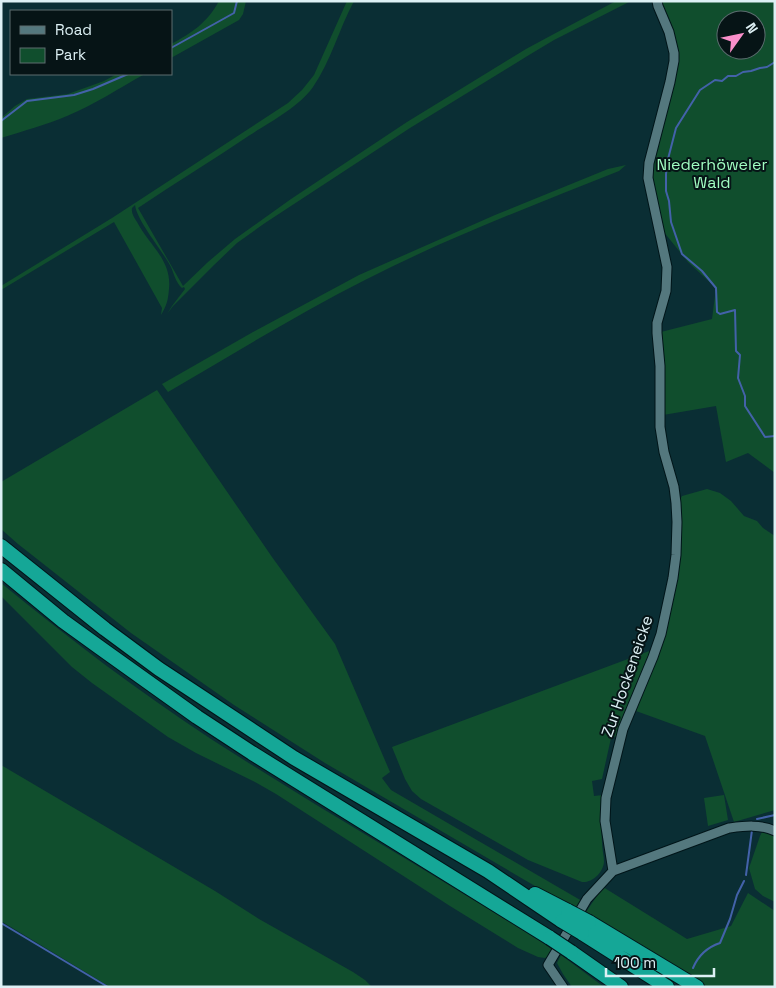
<svg xmlns="http://www.w3.org/2000/svg" width="776" height="988" viewBox="0 0 776 988" font-family="'Space Grotesk',sans-serif">
<style>
.green{fill:#104e2d;fill-rule:evenodd}
.lines{fill:none;stroke-linecap:round;stroke-linejoin:round}
.stream{stroke:#4362a9;stroke-width:2}
.minor-casing{stroke:#001519;stroke-width:11}
.highway-casing{stroke:#001519;stroke-width:16}
.minor{stroke:#54787e;stroke-width:9}
.highway{stroke:#15a797;stroke-width:14}
.highway-bridge-casing{stroke:#001519;stroke-width:16;stroke-linecap:butt}
.highway-bridge{stroke:#15a797;stroke-width:14}
.labels{text-anchor:middle;dominant-baseline:central;stroke-width:4;stroke-linejoin:round;paint-order:stroke}
.park-label{font-size:16px;fill:#a1fdc2;stroke:#061416}
.street-label{font-size:16px;fill:#ddf0f4;stroke:#061416}
</style>
<rect width="100%" height="100%" fill="#0a2e34"/>
<path class="green" d="M 219,1 L 246,1 L 243,14 L 239,20 L 171,58 L 171,44 C 192,33 207,23 219,1 Z
M 347,1 L 354,1 C 339,29 331,61 313,87 C 299,107 270,122 250,135 C 213,160 175,183 138,208 L 183,286 L 208,262 L 235,239 L 291,199 L 407,122 L 526,49 L 552,35 L 616,1 L 631,1 L 554,40 L 529,55 L 410,128 L 265,223 L 237,243 L 213,266 L 173,306 L 167,314 L 172,306 L 185,289 L 184,287 L 182,288 C 176,283 174,274 171,267 C 162,250 137,221 135,205 L 132,208 C 131,213 134,217 137,222 C 149,245 172,260 169,289 C 168,300 167,305 161,315 L 162,308 L 114,222 L 1,290 L 1,286 L 112,218 L 288,103 L 302,90 L 314,75 Z
M 659,1 L 775,1 L 775,473 L 748,453 L 726,462 L 716,406 L 663,415 L 657,333 L 712,319 L 716,288 L 688,262 L 659,226 L 649,185 L 674,61 ZM 726,20 L 756,20 L 756,50 L 726,50 Z
M 117,74 L 145,74 C 119,88 94,105 67,116 C 46,125 23,131 1,138 L 1,118 L 15,106 L 27,99 L 68,94 L 104,81 Z
M 626,165 L 619,171 C 534,205 447,238 365,280 C 298,314 233,354 168,392 L 162,384 L 253,332 L 359,275 L 495,215 L 608,169 Z
M 157,390 L 272,557 L 335,644 L 390,772 L 382,778 L 391,790 L 582,901 L 576,910 L 325,763 L 234,705 L 131,633 L 18,544 L 1,529 L 1,482 Z
M 707,489 L 720,493 L 731,501 L 744,516 L 757,521 L 763,528 L 775,536 L 775,810 L 734,822 L 705,736 L 636,711 L 658,655 L 675,588 L 680,552 L 680,500 L 682,496 Z
M 1,583 C 68,638 138,691 211,739 C 321,810 435,875 546,945 L 554,951 L 551,955 L 545,958 L 538,957 L 518,948 L 450,906 L 276,794 L 255,782 L 196,753 L 168,737 L 92,683 L 72,667 L 1,596 Z
M 652,650 L 617,736 L 611,738 L 602,779 L 592,781 L 594,796 L 603,795 C 600,811 601,826 602,842 C 602,849 604,856 604,862 C 603,873 592,883 582,882 L 528,860 L 421,799 L 412,791 L 405,779 L 392,747 Z
M 1,765 L 215,891 L 259,919 L 353,972 L 365,980 L 372,987 L 110,987 L 1,921 Z
M 724,795 L 728,820 L 708,826 L 704,798 Z
M 763,830 L 775,837 L 775,902 L 763,896 L 755,889 L 749,868 L 760,836 Z
M 603,887 L 687,939 L 731,926 L 748,893 L 775,911 L 775,987 L 707,987 L 586,912 Z
M 561,955 L 604,987 L 572,987 L 563,974 L 557,963 Z"/>
<g class="lines">
<path class="stream" d="M 171,48 L 234,13 L 237,1
M 775,62 L 767,67 L 760,68 L 751,71 L 743,72 L 736,76 L 728,76 L 722,81 L 715,80 L 700,90 L 676,128 L 668,159 L 666,174 L 666,191 L 669,201 L 671,222 L 682,254 L 702,271 L 716,288 L 717,312 L 720,314 L 735,310 L 736,351 L 740,355 L 738,378 L 745,396 L 745,406 L 765,437 L 775,436
M 1,121 L 27,101 L 74,95 L 93,89 L 128,74
M 757,819 L 775,815
M 746,875 L 752,830
M 1,923 L 108,987
M 693,968 C 698,956 708,947 720,943 L 730,919 L 737,895 L 744,881"/>
<defs>
<path id="minor" d="M 613,871 L 605,821 L 606,798 L 623,729 L 653,657 L 661,634 L 673,578 L 676,555 L 677,522 L 676,503 L 674,487 L 664,452 L 660,427 L 660,366 L 657,333 L 657,323 L 666,291 L 667,267 L 648,178 L 649,163 L 670,82 L 674,61 L 674,53 L 669,32 L 658,6 L 657,1
M 563,987 L 548,965 L 587,899 L 613,871 L 729,828 C 745,826 760,824 775,831"/>
<path id="highway" d="M 1,546 L 105,629 L 159,669 L 188,688 L 294,758 L 488,871 L 562,921
M 1,570 L 63,621 L 99,647 L 197,717 L 252,753 L 550,938
M 535,894 L 568,911
M 589,922 L 697,987
M 582,933 L 667,987
M 571,952 L 621,987"/>
</defs>
<use href="#minor" class="minor-casing"/>
<use href="#highway" class="highway-casing"/>
<use href="#minor" class="minor"/>
<use href="#highway" class="highway"/>
<defs>
<path id="highway-bridge" d="M 568,911 L 589,922
M 562,921 L 582,933
M 550,938 L 571,952"/>
</defs>
<use href="#highway-bridge" class="highway-bridge-casing"/>
<use href="#highway-bridge" class="highway-bridge"/>
</g>
<g class="labels">
<g class="park-label">
<text x="712" y="164">Niederhöweler<tspan x="712" dy="18">Wald</tspan></text>
</g>
<g class="street-label">
<text transform="translate(627 676) rotate(-71)">Zur Hockeneicke</text>
</g>
</g>
<rect width="776" height="988" fill="none" stroke="#ddf0f4" stroke-width="5"/>
<rect x="10" y="10" width="162" height="65" fill="#061416" stroke="#5c6c6f"/>
<rect x="20" y="26" width="25" height="8" fill="#54787e" stroke="#5c6c6f"/>
<text x="55" y="35" font-size="15" fill="#ddf0f4">Road</text>
<rect x="20" y="48" width="25" height="15" fill="#104e2d" stroke="#5c6c6f"/>
<text x="55" y="60" font-size="15" fill="#ddf0f4">Park</text>
<g transform="translate(741 35) rotate(57)"><circle r="24" fill="#061416" stroke="#5c6c6f"/>
<path d="M0-4L9 19L0 12L-9 19Z" fill="#f98fca"/>
<text y="-8" font-size="14" font-weight="bold" text-anchor="middle" fill="#ddf0f4">N</text>
</g>
<path d="M606 968v8h108v-8" fill="none" stroke="#ddf0f4" stroke-width="2.5"/>
<text x="614" y="968" font-size="15" fill="#ddf0f4" stroke="#061416" stroke-width="4" paint-order="stroke">100 m</text>
</svg>
